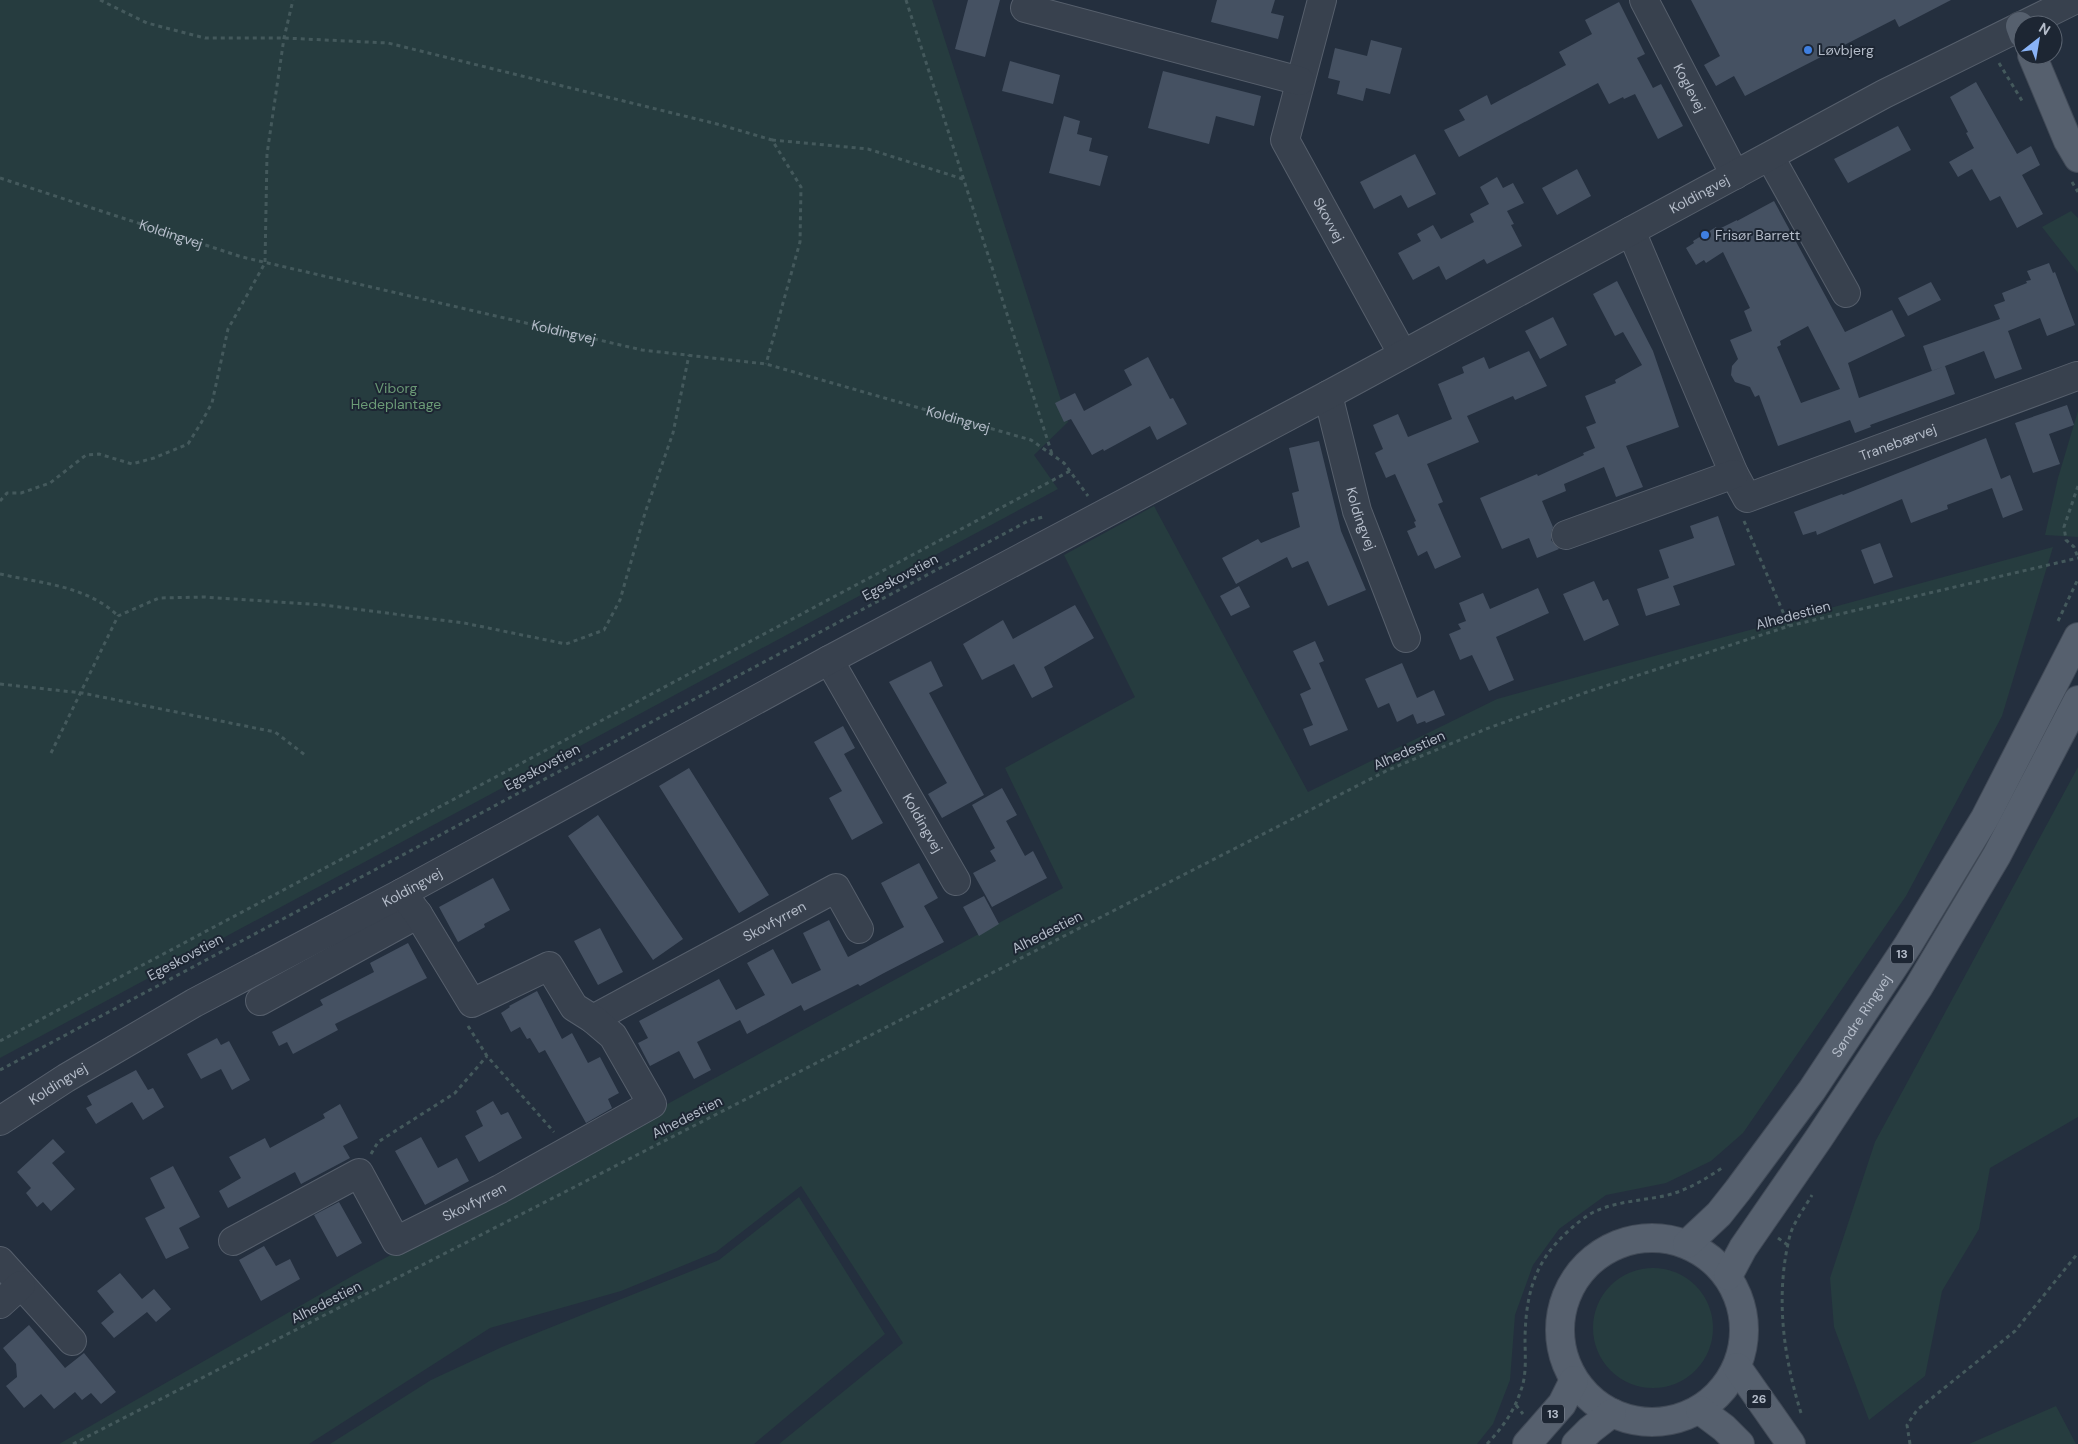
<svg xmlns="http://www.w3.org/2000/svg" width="2078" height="1444" viewBox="0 0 2078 1444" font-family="'DM Sans',sans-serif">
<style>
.green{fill:#263c3f}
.building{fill:#455162;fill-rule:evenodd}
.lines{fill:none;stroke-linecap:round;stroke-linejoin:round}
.minor-casing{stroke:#565f6c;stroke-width:30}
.major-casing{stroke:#414a57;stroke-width:30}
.path{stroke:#44595c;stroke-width:3;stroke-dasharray:4 4;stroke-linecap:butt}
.minor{stroke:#38414e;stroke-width:28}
.major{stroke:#56606e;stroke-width:28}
.shop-dot{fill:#3f7fe0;stroke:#1d2633;stroke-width:2}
.labels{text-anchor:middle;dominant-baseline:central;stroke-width:4;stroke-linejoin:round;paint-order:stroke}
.shield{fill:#1d2633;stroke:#878f9c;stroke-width:1}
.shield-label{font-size:12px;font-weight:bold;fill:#b4bcc9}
.poi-label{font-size:14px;fill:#b4bcc9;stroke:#1d2633;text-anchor:start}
.street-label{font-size:14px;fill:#b4bcc9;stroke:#1d2633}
.park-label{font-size:14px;fill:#6b9a76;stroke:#1d2633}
</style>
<rect width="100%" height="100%" fill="#242f3e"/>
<path class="green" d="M 0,0 L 932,0 L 1068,422 L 1034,455 L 1058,489 L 0,1058 Z
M 2071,211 L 2078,218 L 2078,273 L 2042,227 Z
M 2078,411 L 2078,537 L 2045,535 L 2058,478 Z
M 1154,506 L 1308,792 L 1497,699 L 2053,547 L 2002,716 L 1906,896 L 1743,1133 L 1711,1161 L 1666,1183 L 1606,1195 L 1559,1229 L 1533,1265 L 1515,1315 L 1510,1380 L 1493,1424 L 1477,1444 L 779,1444 L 903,1343 L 801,1186 L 716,1252 L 621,1291 L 490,1328 L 309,1444 L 59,1444 L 354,1275 L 1063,888 L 1005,768 L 1135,697 L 1064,555 Z
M 2078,767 L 2078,1117 L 1990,1168 L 1979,1229 L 1942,1291 L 1925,1376 L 1869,1420 L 1834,1327 L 1830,1278 L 1875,1142 Z
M 799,1197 L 885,1334 L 754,1444 L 330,1444 L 431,1380 L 502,1347 L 719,1260 Z
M1593 1328a60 60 0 1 1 120 0a60 60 0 1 1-120 0Z
M 2056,1406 L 2076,1444 L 1969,1444 Z"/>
<path class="building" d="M 968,0 L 1000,0 L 985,57 L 955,49 Z
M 1217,0 L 1275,0 L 1271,13 L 1284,16 L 1278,39 L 1211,22 Z
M 1691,0 L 1951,0 L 1899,27 L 1895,19 L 1745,96 L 1734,76 L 1716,86 L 1704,65 L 1720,56 Z
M 1619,2 L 1645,54 L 1637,58 L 1653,88 L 1661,84 L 1683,126 L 1658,139 L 1635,94 L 1624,99 L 1623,97 L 1609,104 L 1598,83 L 1459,157 L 1444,130 L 1465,120 L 1459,110 L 1487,95 L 1491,105 L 1566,65 L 1559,52 L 1592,34 L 1585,20 Z
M 1371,40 L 1402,48 L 1390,94 L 1366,88 L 1363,101 L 1337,94 L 1340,81 L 1328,78 L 1335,48 L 1367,56 Z
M 1010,61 L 1060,75 L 1053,104 L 1002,91 Z
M 1163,71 L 1261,96 L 1254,126 L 1216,116 L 1209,144 L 1148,128 Z
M 1976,82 L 2017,154 L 2031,146 L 2040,165 L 2022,175 L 2043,214 L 2017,228 L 2000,196 L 1990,201 L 1972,169 L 1958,177 L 1949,162 L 1974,148 L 1966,133 L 1968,132 L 1950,97 Z
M 1064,116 L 1080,121 L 1077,134 L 1092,138 L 1089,151 L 1108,156 L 1100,186 L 1049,173 Z
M 1898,126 L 1911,150 L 1848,183 L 1834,159 Z
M 1415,154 L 1436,194 L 1408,208 L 1401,195 L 1374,209 L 1360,182 Z
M 1577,169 L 1591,196 L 1557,215 L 1542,188 Z
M 1497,177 L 1503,188 L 1513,183 L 1524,203 L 1507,211 L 1514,224 L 1511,225 L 1522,246 L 1487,264 L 1484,259 L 1446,280 L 1439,266 L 1413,280 L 1398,253 L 1421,241 L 1417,234 L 1433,225 L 1441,239 L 1474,222 L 1470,214 L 1489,204 L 1480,187 Z
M 1774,201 L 1845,332 L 1892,310 L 1905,336 L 1848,363 L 1859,398 L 1945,366 L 1955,394 L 1870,425 L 1871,427 L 1855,433 L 1850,420 L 1778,446 L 1759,395 L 1755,397 L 1750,387 L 1735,382 L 1731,375 L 1732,366 L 1738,359 L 1730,340 L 1752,331 L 1744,311 L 1750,308 L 1723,252 L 1706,263 L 1704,260 L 1696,265 L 1686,248 L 1694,243 L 1693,241 L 1716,227 L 1717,230 L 1737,220 L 1737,221 ZM 1808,326 L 1840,389 L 1801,403 L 1777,347 L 1781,345 L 1780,341 Z
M 2049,263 L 2053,273 L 2055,272 L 2075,325 L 2047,336 L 2040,318 L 2008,331 L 2022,369 L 1995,379 L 1984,351 L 1932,371 L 1923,346 L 2000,319 L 1994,305 L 2005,301 L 2002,293 L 2027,283 L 2026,281 L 2031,280 L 2027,271 Z
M 1617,281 L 1653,351 L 1679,427 L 1626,446 L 1643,487 L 1616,497 L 1604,467 L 1564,484 L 1566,491 L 1542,501 L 1553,527 L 1551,533 L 1551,540 L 1559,549 L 1537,558 L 1529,538 L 1502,549 L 1480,498 L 1537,474 L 1538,476 L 1584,455 L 1583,453 L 1595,448 L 1586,427 L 1596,423 L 1585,396 L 1616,383 L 1615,380 L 1642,365 L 1623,332 L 1615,336 L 1593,294 Z
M 1931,282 L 1941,300 L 1908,316 L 1898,298 Z
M 1553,317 L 1567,345 L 1540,359 L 1525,331 Z
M 1529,351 L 1547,386 L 1515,400 L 1513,396 L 1467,416 L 1479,442 L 1427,464 L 1443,502 L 1438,504 L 1461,557 L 1435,569 L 1427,551 L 1418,556 L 1407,531 L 1416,527 L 1414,522 L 1416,521 L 1395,474 L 1386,478 L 1375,453 L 1383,449 L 1373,425 L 1398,414 L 1408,437 L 1452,419 L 1438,384 L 1464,373 L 1462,367 L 1484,357 L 1489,369 Z
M 1148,357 L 1170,399 L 1173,398 L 1187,424 L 1157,440 L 1150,426 L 1104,451 L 1103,449 L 1092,455 L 1071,419 L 1064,422 L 1055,403 L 1075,393 L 1084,411 L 1132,385 L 1124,370 Z
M 2067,405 L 2074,425 L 2049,434 L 2060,464 L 2033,473 L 2015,423 Z
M 1986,438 L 2001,479 L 2010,475 L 2023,510 L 2003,518 L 1992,488 L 1947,505 L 1948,509 L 1911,523 L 1902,499 L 1817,535 L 1816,531 L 1803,535 L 1794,512 L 1842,494 L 1843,495 Z
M 1319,441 L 1341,531 L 1366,590 L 1328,606 L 1308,561 L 1292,568 L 1287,557 L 1236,584 L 1222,558 L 1258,539 L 1261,543 L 1300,527 L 1292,493 L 1299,491 L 1289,448 Z
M 1718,516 L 1735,565 L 1673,586 L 1680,605 L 1646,616 L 1637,589 L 1669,578 L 1659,550 L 1694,538 L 1690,526 Z
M 1880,543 L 1893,577 L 1874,584 L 1861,550 Z
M 1594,581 L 1603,601 L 1608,599 L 1619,625 L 1584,641 L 1563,594 Z
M 1239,586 L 1250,607 L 1231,616 L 1220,596 Z
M 1538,588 L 1549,613 L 1496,637 L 1514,680 L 1489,691 L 1472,655 L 1460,660 L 1449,634 L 1461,629 L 1458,624 L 1466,621 L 1459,603 L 1483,593 L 1490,609 Z
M 1075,605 L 1094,638 L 1044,667 L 1053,687 L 1032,698 L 1014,664 L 982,680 L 963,644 L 1003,620 L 1013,639 Z
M 1315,641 L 1324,661 L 1319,663 L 1348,730 L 1310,746 L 1303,729 L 1313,725 L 1300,694 L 1311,689 L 1293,651 Z
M 931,661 L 943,686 L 929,693 L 984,795 L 942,818 L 928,794 L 947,783 L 889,682 Z
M 1402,663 L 1417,698 L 1434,690 L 1445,715 L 1426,723 L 1425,721 L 1417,724 L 1413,714 L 1397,722 L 1389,703 L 1378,708 L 1365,679 Z
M 843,726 L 855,748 L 844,754 L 883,823 L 852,840 L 829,798 L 842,791 L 814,742 Z
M 689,768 L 769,895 L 739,913 L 659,786 Z
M 1002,788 L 1017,815 L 1006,821 L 1025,856 L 1033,851 L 1047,878 L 992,907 L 973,873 L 996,861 L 990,851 L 995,848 L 972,805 Z
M 598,815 L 683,939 L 653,960 L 568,836 Z
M 919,863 L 938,898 L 924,906 L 944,942 L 884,973 L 860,986 L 858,984 L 804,1011 L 801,1005 L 747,1034 L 740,1020 L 697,1042 L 711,1070 L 694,1079 L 679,1051 L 650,1066 L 638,1043 L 648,1038 L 639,1021 L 719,979 L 736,1010 L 765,995 L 747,963 L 773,949 L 792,984 L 821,970 L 803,933 L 829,920 L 848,957 L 904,927 L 881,883 Z
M 493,878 L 510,910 L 484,924 L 485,927 L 458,942 L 439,907 Z
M 984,896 L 999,924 L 979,936 L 963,907 Z
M 600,928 L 623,972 L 598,985 L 574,941 Z
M 408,943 L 427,978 L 335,1024 L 338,1030 L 293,1054 L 287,1042 L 279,1046 L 272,1032 L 323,1005 L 320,1000 L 374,972 L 370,963 Z
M 537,991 L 562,1039 L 572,1033 L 588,1063 L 600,1057 L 619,1093 L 608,1099 L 612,1108 L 586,1123 L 545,1050 L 539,1053 L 530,1038 L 527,1039 L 520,1027 L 511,1032 L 501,1013 L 510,1007 L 509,1006 Z
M 217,1038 L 221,1045 L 229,1041 L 250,1080 L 232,1090 L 221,1069 L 201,1079 L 187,1054 Z
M 136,1070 L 148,1090 L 153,1088 L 164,1107 L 143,1120 L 132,1102 L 96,1124 L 86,1108 L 92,1105 L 87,1096 Z
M 493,1101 L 501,1115 L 508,1112 L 522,1138 L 479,1162 L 465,1136 L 483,1126 L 476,1111 Z
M 340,1104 L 358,1138 L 343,1146 L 350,1158 L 301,1184 L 295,1172 L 228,1208 L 219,1191 L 241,1178 L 229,1157 L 265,1138 L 270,1148 L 325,1118 L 323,1114 Z
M 421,1137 L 438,1168 L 457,1158 L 469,1181 L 425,1205 L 395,1151 Z
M 53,1139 L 65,1152 L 52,1163 L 75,1189 L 51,1211 L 43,1202 L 37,1207 L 26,1193 L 31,1188 L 17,1172 Z
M 173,1166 L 200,1217 L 179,1228 L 189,1248 L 166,1259 L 145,1218 L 165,1208 L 150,1178 Z
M 339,1202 L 362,1243 L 337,1257 L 314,1215 Z
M 264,1246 L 276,1266 L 290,1259 L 300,1279 L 261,1301 L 239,1260 Z
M 120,1273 L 142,1299 L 154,1289 L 171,1309 L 156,1322 L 147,1312 L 114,1338 L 101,1323 L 114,1312 L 97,1291 Z
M 29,1325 L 65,1368 L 84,1353 L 116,1392 L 101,1404 L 91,1393 L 82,1400 L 75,1392 L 54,1409 L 41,1394 L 24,1408 L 6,1386 L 17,1377 L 16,1364 L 3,1348 Z"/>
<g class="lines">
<defs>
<g id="minor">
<path id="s2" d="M 1322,0 L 1285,140 L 1402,353"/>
<path id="s3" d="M 1644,0 L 1735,175"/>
<path d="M 1025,8 L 1300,81"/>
<path d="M 1770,157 L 1846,293"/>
<path id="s4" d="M 1631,231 L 1734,474 L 1747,498 L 2077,376"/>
<path id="s5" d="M 1328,395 L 1357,511 L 1406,638"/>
<path d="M 1566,535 L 1734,474"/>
<path id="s6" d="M 829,660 L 956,881"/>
<path d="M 260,1001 L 418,914"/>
<path id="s7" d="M 593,1019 L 836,888 L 859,929"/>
<path id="s8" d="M 0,1121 L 66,1078 L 194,1003 L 402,893 L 829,660 L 1328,395 L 1884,94 L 2074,0"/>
<path id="s9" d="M 233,1241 L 359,1173 L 396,1241 L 500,1189 L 652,1104 L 613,1036 L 593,1019 L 574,1007 L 549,966 L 472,1003 L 418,914 L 402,893"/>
<path d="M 0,1261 L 72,1341"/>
<path d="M 0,1304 L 21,1285"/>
</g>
<g id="major">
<path d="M 2020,26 L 2023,34"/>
<path d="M 2032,55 L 2068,141 L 2078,158"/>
<circle cx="1652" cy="1330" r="92"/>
<path id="s10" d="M 1687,1244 L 1719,1214 L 1738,1190 L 1812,1090 L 1908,945 L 1985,818 L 2078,637"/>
<path d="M 1728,1276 L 1743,1248 L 1819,1138 L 1918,988 L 1997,855 L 2078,700"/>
<path d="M 1737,1367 L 1791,1444"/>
<path d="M 1700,1410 L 1724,1428 L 1740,1444"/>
<path d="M 1527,1444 L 1562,1404 L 1574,1380"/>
<path d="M 1576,1444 L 1590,1430 L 1612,1413"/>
</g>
</defs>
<use href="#minor" class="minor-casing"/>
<use href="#major" class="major-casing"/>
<g class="path">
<path d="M 100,0 L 147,23 L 205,38 L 284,38 L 388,43 L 721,125 L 772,140 L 801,187 L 800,242 L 766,364"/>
<path d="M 906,0 L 1052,454"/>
<path d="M 1999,63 L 2024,104"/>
<path d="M 772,140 L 868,149 L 963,179"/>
<path id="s1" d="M 0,178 L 242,257 L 642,350 L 766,364 L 1031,440 L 1064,463 L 1088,496"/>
<path d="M 2072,182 L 2078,192"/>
<path d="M 2078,486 L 2064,527 L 2066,540 L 2074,547 L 2078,558"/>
<path d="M 0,501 L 7,493 L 21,493 L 50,483 L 86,455 L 99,454 L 132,464 L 154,458 L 188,444 L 201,423 L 212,403 L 228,329 L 265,263 L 267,154 L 284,38 L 293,0"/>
<path d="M 1744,521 L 1789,626"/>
<path d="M 0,574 C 40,583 88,586 118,616"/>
<path d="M 2058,621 L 2078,579"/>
<path d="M 0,684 L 82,693 L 275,732 L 305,755"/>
<path d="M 51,753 L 118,616 L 159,598 L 204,597 L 324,605 L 464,623 L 566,644 L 604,630 L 620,600 L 645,513 L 673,433 L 689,355"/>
<path d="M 468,1026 L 487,1056 L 554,1132"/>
<path d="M 0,1041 L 1070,471"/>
<path d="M 0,1070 L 1028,521 L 1043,517"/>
<path d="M 371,1154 L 378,1142 L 455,1093 L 487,1056"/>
<path d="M 1778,1238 L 1789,1246"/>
<path d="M 1516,1405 L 1523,1414"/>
<path d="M 1801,1413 C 1783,1355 1775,1295 1790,1235 C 1794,1222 1805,1207 1812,1195"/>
<path d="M 73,1444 L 1388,770 L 1486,729 L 1587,692 L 1789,626 L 2078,558"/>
<path d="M 1487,1444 C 1502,1428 1514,1412 1521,1390 C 1527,1375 1525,1354 1525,1338 C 1526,1283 1540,1251 1584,1218 C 1605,1202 1640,1201 1664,1196 C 1686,1191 1704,1180 1722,1168"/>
<path d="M 1910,1444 L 1907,1425 L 1917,1410 L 2015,1331 L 2078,1253"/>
</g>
<use href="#minor" class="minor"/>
<use href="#major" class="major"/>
</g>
<g class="shop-dot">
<circle cx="1808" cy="50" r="5"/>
<circle cx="1705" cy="235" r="5"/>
</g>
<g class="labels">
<g class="shield">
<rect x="1891" y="944.5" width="22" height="19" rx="4"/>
<rect x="1746.5" y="1389.5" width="25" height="19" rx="4"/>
<rect x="1542" y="1404.5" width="22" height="19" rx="4"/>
</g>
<g class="shield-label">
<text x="1902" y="954">13</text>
<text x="1759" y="1399">26</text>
<text x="1553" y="1414">13</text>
</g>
<g class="poi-label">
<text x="1818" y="50">Løvbjerg</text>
<text x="1715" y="235">Frisør Barrett</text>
</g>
<g class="street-label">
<text stroke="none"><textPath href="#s3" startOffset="99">Koglevej</textPath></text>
<text stroke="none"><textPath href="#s8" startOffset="1936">Koldingvej</textPath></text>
<text stroke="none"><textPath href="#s2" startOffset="236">Skovvej</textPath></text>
<text stroke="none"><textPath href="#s1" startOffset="180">Koldingvej</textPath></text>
<text stroke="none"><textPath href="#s1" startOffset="585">Koldingvej</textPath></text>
<text stroke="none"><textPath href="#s1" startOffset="990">Koldingvej</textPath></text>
<text stroke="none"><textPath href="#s4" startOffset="452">Tranebærvej</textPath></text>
<text stroke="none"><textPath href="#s5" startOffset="128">Koldingvej</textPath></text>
<text transform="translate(900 577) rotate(-28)">Egeskovstien</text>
<text transform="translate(1793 615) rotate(-15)">Alhedestien</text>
<text transform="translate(1409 750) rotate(-24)">Alhedestien</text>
<text transform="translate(542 767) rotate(-28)">Egeskovstien</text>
<text stroke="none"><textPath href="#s6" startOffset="188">Koldingvej</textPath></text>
<text stroke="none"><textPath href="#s8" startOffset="474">Koldingvej</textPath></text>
<text stroke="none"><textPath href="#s7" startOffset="206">Skovfyrren</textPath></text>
<text transform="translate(1047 932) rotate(-27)">Alhedestien</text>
<text transform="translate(185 957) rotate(-28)">Egeskovstien</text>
<text stroke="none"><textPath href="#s10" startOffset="288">Søndre Ringvej</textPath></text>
<text stroke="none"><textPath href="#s8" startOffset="69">Koldingvej</textPath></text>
<text transform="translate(687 1117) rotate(-27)">Alhedestien</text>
<text stroke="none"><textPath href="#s9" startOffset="308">Skovfyrren</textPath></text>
<text transform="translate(326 1302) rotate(-27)">Alhedestien</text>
</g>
<g class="park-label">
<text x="396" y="388">Viborg<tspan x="396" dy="16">Hedeplantage</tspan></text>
</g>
</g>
<g transform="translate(2038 40) rotate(31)"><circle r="24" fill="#1d2633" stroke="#59626f"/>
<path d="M0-4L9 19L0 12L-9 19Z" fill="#8ab4f8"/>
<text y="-8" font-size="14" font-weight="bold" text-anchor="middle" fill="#b4bcc9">N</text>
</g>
</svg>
